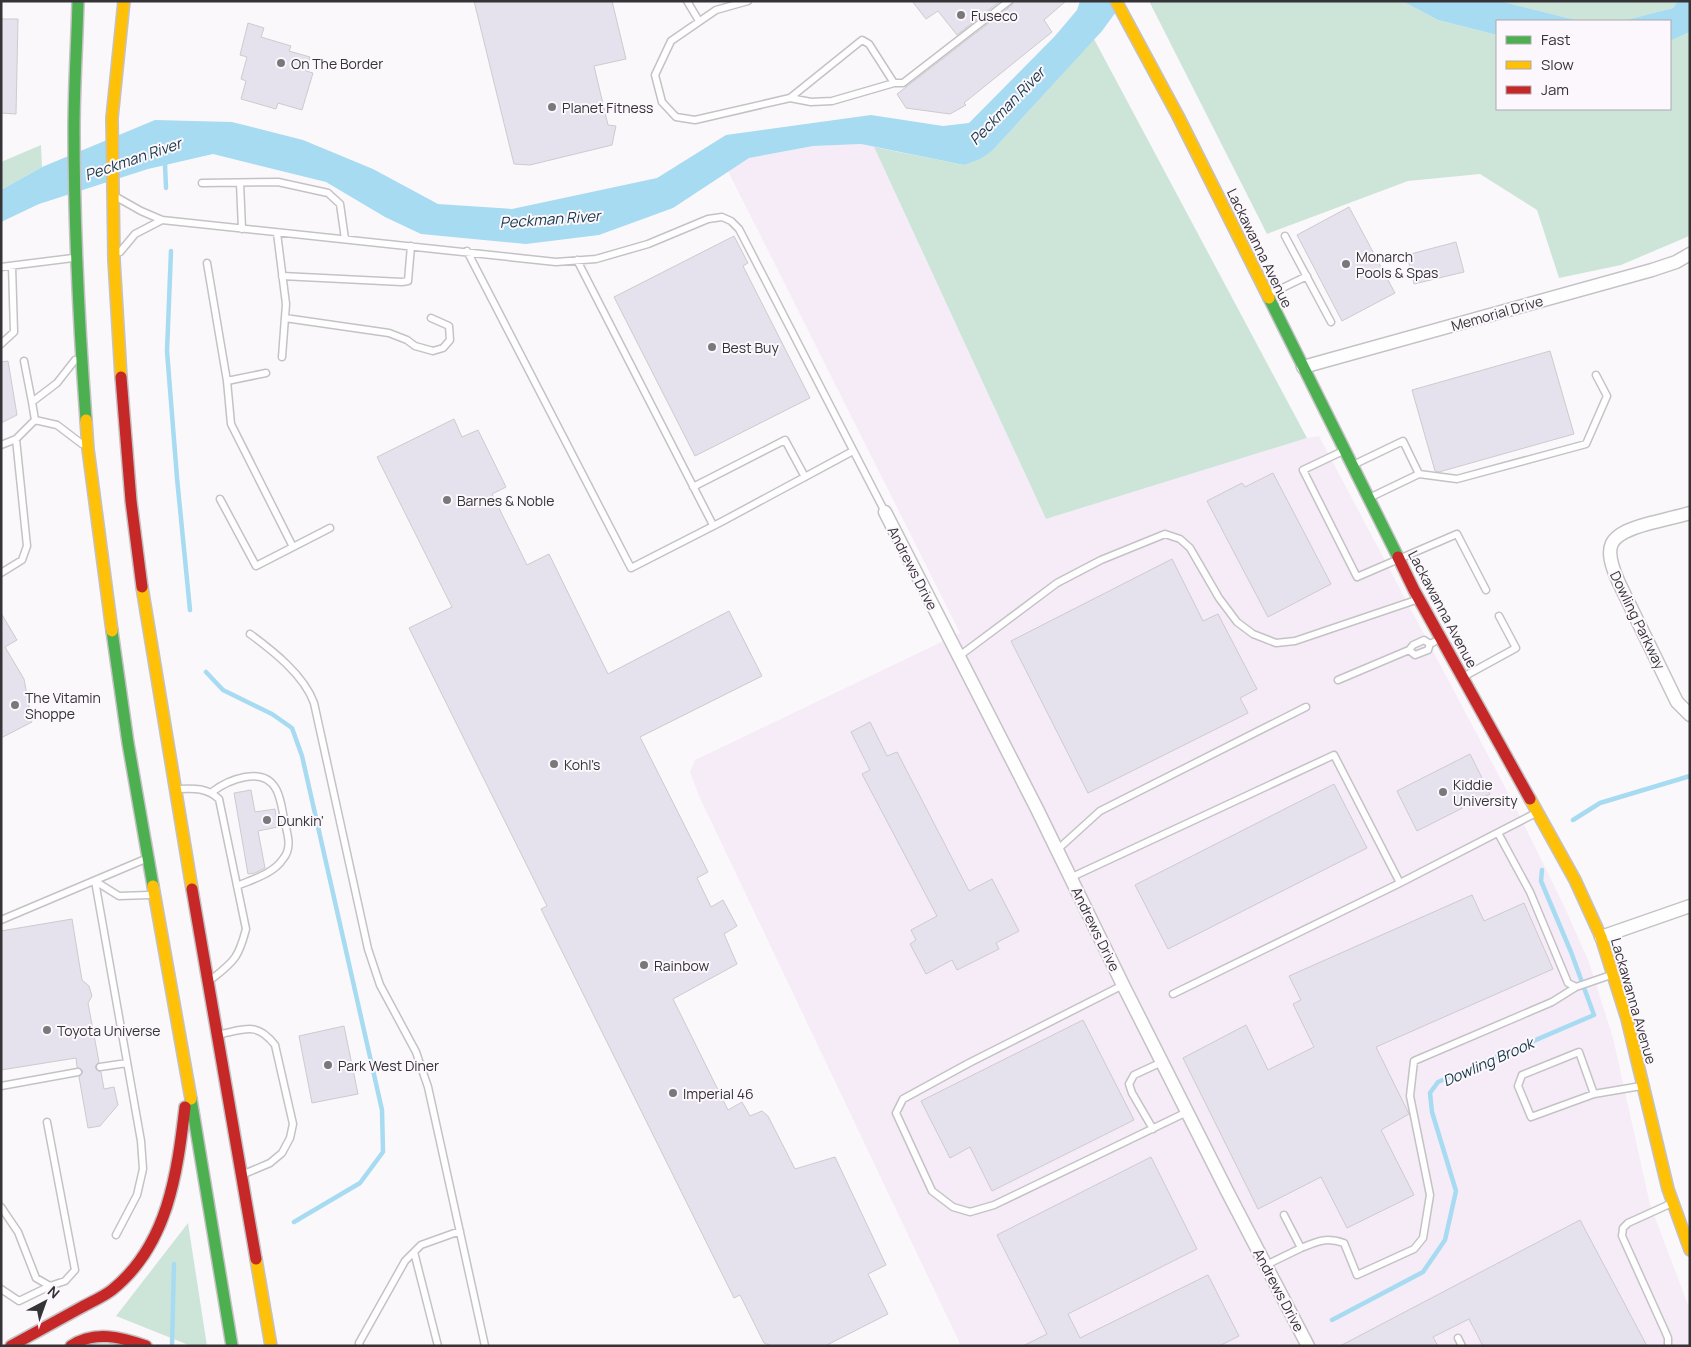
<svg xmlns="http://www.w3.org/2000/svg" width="1691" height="1347" viewBox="0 0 1691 1347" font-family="Manrope,sans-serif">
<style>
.industrial{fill:#f6ecf7}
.green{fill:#cde5d8}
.water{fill:#a6dbf1}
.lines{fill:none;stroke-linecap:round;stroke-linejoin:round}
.stream{stroke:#a6dbf1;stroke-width:4.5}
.building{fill:#e6e2ed;stroke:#cccbce}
.lane-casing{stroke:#c5c2c5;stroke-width:9}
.street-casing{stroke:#c5c2c5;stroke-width:15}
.fast-casing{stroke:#c5c2c5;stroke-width:14}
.slow-casing{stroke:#c5c2c5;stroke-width:14}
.jam-casing{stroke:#c5c2c5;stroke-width:14}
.lane{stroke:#fefeff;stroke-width:6}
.street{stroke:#fefeff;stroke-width:12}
.fast{stroke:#4caf50;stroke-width:11}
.slow{stroke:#ffc107;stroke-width:11}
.jam{stroke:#c62828;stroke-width:11}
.poi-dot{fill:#7a787b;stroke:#fcf7fd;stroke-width:2}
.labels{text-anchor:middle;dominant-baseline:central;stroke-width:4;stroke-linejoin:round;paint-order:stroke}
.poi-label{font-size:14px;fill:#353336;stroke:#fcf7fd;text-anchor:start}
.street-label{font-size:14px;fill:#353336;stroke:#fcf7fd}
.water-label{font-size:15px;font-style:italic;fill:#133744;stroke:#fcf7fd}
</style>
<rect width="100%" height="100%" fill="#fbf8fc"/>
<path class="industrial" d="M 861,144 L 874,147 L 1046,519 L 1307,438 L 1319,436 L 1515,806 L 1565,908 L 1589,962 L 1613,1038 L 1650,1204 L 1690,1310 L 1690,1342 L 1688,1346 L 961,1346 L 699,796 L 690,772 L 695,760 L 960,633 L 728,171 L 749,158 L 813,146 Z"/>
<path class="green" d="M 1149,1 L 1402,1 L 1438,20 L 1497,35 L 1497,109 L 1670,109 L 1670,41 L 1690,32 L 1690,234 L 1687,237 L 1621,265 L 1559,278 L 1537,210 L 1480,174 L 1408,181 L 1267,234 Z
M 1500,1 L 1678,1 L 1673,8 L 1622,21 L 1580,21 Z
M 1094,39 L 1307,438 L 1046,519 L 874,147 L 964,165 L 992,151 Z
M 41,145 L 42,167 L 1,190 L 1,162 Z
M 188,1223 L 207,1346 L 191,1346 L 116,1316 Z"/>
<path class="water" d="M 1080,1 L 1124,1 L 1102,31 L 992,151 L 980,159 L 964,165 L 861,144 L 813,146 L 749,158 L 673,208 L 599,235 L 526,244 L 421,234 L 385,217 L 326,182 L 213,154 L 148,169 L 39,204 L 1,222 L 1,190 L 42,167 L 155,120 L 232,122 L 303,140 L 373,169 L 438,204 L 512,209 L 657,178 L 726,135 L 871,115 L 943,126 L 969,123 L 1055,36 L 1077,10 Z
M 1402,1 L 1500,1 L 1580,21 L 1497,21 L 1497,35 L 1438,20 Z
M 1678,1 L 1690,1 L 1690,32 L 1670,41 L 1670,21 L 1622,21 L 1673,8 Z"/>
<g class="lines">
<path class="stream" d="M 166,188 L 165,165 L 167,160
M 171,251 L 167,351 L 177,478 L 190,610
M 206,672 L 223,690 L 272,714 L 292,728 L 302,756 L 382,1110 L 383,1152 L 360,1183 L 294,1222
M 1573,820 L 1600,803 L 1690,776
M 1332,1320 L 1423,1272 L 1445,1240 L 1456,1191 L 1432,1112 L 1430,1093 L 1438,1082 L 1594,1015 L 1571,952 L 1541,881 L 1542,870
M 172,1346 L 174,1264"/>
</g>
<path class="building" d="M 474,1 L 612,1 L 626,59 L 594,66 L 608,125 L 616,126 L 612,145 L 530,165 L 514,164 Z
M 912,1 L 1000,1 L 957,35 L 938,11 L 926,19 Z
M 1014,1 L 1066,1 L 1044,20 L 1052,32 L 964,103 L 966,105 L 950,114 L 906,108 L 897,94 L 1012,5 Z
M 1,19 L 18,19 L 16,114 L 1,113 Z
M 248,23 L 264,28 L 261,37 L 291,46 L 289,51 L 310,57 L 306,71 L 313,73 L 302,110 L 278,103 L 276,109 L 241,99 L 246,81 L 241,79 L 247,57 L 240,55 Z
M 1349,207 L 1395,293 L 1342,321 L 1297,235 Z
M 734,236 L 748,263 L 743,266 L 810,398 L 695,456 L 614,297 Z
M 1456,242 L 1464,272 L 1414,284 L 1407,255 Z
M 1550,351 L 1574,434 L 1439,472 L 1435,471 L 1412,390 Z
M 8,361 L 17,415 L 1,423 L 1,362 Z
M 454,419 L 462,437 L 478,430 L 506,487 L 492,494 L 527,565 L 549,554 L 608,674 L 729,611 L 762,676 L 640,737 L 708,872 L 697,878 L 711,907 L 723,900 L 737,926 L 724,934 L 737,964 L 673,999 L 728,1110 L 742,1102 L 750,1116 L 762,1111 L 768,1116 L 795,1169 L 835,1157 L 886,1265 L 868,1274 L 888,1314 L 825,1346 L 772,1346 L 764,1343 L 740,1295 L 734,1298 L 541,909 L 547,906 L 409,628 L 452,607 L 377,457 Z
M 1273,473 L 1331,584 L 1268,617 L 1207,501 L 1242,483 L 1245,487 Z
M 1172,559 L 1203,621 L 1218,614 L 1257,689 L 1240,698 L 1248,713 L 1088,793 L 1011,641 Z
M 1,613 L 17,640 L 5,647 L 24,679 L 32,722 L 1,738 Z
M 870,722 L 887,756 L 897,752 L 969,891 L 992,879 L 1019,931 L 996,943 L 999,949 L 957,970 L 952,960 L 926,974 L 910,944 L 916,940 L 911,930 L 937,916 L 862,774 L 870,770 L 851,732 Z
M 1470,754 L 1490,794 L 1417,831 L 1397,791 Z
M 1334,784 L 1367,848 L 1168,949 L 1135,885 Z
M 251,790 L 255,812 L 275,809 L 278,827 L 258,831 L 265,868 L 255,873 L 248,874 L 234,793 Z
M 1472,895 L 1484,921 L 1524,903 L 1553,969 L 1376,1047 L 1409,1114 L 1381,1130 L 1414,1195 L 1347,1228 L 1321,1177 L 1258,1209 L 1183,1058 L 1246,1025 L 1268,1070 L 1314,1047 L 1293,1004 L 1301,1000 L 1289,976 Z
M 72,919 L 82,980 L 89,986 L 92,996 L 88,1003 L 99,1062 L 96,1065 L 95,1068 L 98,1071 L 101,1072 L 104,1089 L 114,1087 L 118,1105 L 100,1126 L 88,1128 L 79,1077 L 82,1074 L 83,1071 L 77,1067 L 76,1058 L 1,1070 L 1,931 Z
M 1083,1020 L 1134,1120 L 992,1191 L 970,1147 L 950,1158 L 921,1101 Z
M 344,1026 L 358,1094 L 312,1103 L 299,1036 Z
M 1151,1157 L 1197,1249 L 1068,1314 L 1080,1338 L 1208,1275 L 1239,1336 L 1219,1346 L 1023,1346 L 1047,1334 L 997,1235 Z
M 1580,1220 L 1647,1346 L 1483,1346 L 1469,1319 L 1433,1337 L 1438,1346 L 1340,1346 Z"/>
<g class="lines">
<defs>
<path id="lane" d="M 687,1 L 699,21
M 748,1 L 716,10 L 671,41 L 655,75 L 662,102 L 676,117 L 695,120 L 790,98 L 811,102 L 832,101 L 894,83 L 903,83 L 1009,1
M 790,98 L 862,40 L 869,44 L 894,83
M 202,183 L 278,182 L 328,193 L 340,204 L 345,239
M 240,183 L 242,229
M 118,198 L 141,211 L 162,220 L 556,262 L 596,259 L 648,244 L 708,219 L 722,217 L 731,221 L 739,229 L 885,512
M 277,233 L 286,304 L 282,357
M 1285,236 L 1331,322
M 467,251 L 631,568 L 723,521 L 853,451
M 120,252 L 135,234 L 162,220
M 577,260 L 713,525
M 207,263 L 227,381
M 1,267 L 73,258
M 282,276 L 402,282 L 408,281 L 411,246
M 1268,295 L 1307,276
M 285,318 L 389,333 L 407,340 L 415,346 L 433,351 L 443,348 L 450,340 L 449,326 L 431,318
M 1,344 L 14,332 L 12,266
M 24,361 L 32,402
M 35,420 L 32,402 L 57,383 L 75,360
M 35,420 L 57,425 L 82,444
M 1,445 L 16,439 L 35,420
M 1343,451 L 1303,470 L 1357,577 L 1457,534 L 1486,590
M 1353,465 L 1403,441 L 1419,474
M 693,487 L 785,440 L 805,477
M 1369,498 L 1419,474 L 1457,479 L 1586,444 L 1607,396 L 1596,375
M 220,499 L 256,566 L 293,547 L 231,424 L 227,381 L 266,373
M 293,547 L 330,528
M 1,573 L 22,560 L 27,546 L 16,439
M 250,634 C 273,651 304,675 314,703 L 368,949 L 380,985 L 416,1052 L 428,1087 L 485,1346
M 1409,650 L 1415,655 L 1428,650 L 1430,644 L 1434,642
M 958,657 L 1057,583 L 1101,560 L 1165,534 L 1180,539 L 1190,548 L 1219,598 L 1237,622 L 1253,634 L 1276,643 L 1295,641 L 1416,600
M 1463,677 L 1516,648 L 1499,616
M 1338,680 L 1409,650 L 1413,645 L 1424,640 L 1430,644
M 179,789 C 195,788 207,788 219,799 L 246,929 C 239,956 235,961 213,978
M 212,792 C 228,780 263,765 276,789 C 281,798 282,809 284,819 C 287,833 293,847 283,859 C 273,874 253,879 237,886
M 1498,833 L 1530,892 L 1568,983 L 1576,987 L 1611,975
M 1057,850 L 1100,811 L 1306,707
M 1072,877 L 1334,755 L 1400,883
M 95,881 L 141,1141 L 143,1169 L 137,1195 L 116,1235
M 95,881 L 119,896 L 149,895
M 1,920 L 143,860
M 1123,985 L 969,1063 L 903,1099 L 896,1113 L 932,1191 L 953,1207 L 970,1212 L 994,1205 L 1187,1112
M 1173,994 L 1400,883 L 1536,813
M 221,1034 C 246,1029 257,1022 275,1045 L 293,1124 L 290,1138 L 282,1153 L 270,1163 L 244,1174
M 100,1067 L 127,1063
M 1,1086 L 78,1072
M 1594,1094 L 1579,1052 L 1522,1075 L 1518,1086 L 1531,1117 L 1594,1094 L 1641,1086
M 1153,1129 L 1132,1093 L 1129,1084 L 1134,1075 L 1162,1062
M 1,1207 L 18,1232 L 36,1278 L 50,1286 L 65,1281 L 75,1270 L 47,1122
M 1284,1215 L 1301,1248 C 1318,1241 1326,1237 1344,1243 L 1357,1275 L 1414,1249 L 1423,1238 L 1430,1195 L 1410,1096 L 1414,1061 L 1552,1002 L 1576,987
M 414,1252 L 438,1346
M 1266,1265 L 1301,1248
M 1,1289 L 19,1301 L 50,1286
M 1458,1338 L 1462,1346
M 360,1346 L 359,1343 L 405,1261 L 421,1245 L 460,1231
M 1668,1346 L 1668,1338 L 1665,1331 L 1622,1236 L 1623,1228 L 1628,1223 L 1672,1203"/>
<path id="street" d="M 1303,367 L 1652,270 L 1676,262 L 1690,254
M 885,512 L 1037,809 L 1123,985 L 1227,1191 L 1308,1346
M 1690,513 C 1676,517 1662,520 1647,524 C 1608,535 1602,545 1619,583 L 1677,702 L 1690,715
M 1601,937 L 1690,906"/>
<path id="fast" d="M 78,1 C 77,44 74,87 74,130 C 74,227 79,324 86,420
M 1269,298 L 1398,557
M 112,631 L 128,743 L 153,886
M 191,1099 L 232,1346"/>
<path id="slow" d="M 1116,1 L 1178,116 L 1269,298
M 121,377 L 114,260 L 112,118 L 124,1
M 86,420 L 88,449 L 112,631
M 142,587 L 192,889
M 1530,799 L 1575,880 L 1601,937 L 1627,1019 L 1668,1189 L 1690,1250
M 153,886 L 191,1099
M 256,1259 L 271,1346"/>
<path id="jam" d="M 121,377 L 131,501 L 142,587
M 1398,557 L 1414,590 L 1530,799
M 192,889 L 256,1259
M 11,1346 C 35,1333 58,1320 82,1307 C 91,1302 103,1297 112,1290 C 168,1245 177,1174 185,1107
M 71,1346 C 94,1330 121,1337 146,1346"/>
</defs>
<use href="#lane" class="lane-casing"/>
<use href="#street" class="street-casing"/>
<use href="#fast" class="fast-casing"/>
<use href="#slow" class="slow-casing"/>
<use href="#jam" class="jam-casing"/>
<use href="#lane" class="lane"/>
<use href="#street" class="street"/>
<use href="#fast" class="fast"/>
<use href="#slow" class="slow"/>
<use href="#jam" class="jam"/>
</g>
<g class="poi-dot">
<circle cx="961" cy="15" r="5"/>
<circle cx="281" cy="63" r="5"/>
<circle cx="552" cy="107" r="5"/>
<circle cx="1346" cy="264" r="5"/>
<circle cx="712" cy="347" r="5"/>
<circle cx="447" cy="500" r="5"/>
<circle cx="15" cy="705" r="5"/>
<circle cx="554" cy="764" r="5"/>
<circle cx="1443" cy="792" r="5"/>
<circle cx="267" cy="820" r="5"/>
<circle cx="644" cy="965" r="5"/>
<circle cx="47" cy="1030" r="5"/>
<circle cx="328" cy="1065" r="5"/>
<circle cx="673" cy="1093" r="5"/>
</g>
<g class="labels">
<g class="poi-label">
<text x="971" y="15">Fuseco</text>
<text x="291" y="63">On The Border</text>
<text x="562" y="107">Planet Fitness</text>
<text x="1356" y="256">Monarch<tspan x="1356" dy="16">Pools &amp; Spas</tspan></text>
<text x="722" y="347">Best Buy</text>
<text x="457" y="500">Barnes &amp; Noble</text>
<text x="25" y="697">The Vitamin<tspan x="25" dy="16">Shoppe</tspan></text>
<text x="564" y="764">Kohl's</text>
<text x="1453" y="784">Kiddie<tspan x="1453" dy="16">University</tspan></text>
<text x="277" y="820">Dunkin'</text>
<text x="654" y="965">Rainbow</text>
<text x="57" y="1030">Toyota Universe</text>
<text x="338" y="1065">Park West Diner</text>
<text x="683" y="1093">Imperial 46</text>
</g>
<g class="street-label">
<text transform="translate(1260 248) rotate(64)">Lackawanna Avenue</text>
<text transform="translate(1497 313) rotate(-16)">Memorial Drive</text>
<text transform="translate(913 568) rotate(63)">Andrews Drive</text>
<text transform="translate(1443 609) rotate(62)">Lackawanna Avenue</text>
<text transform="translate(1638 620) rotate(64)">Dowling Parkway</text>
<text transform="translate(1096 929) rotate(64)">Andrews Drive</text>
<text transform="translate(1634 1001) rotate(74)">Lackawanna Avenue</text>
<text transform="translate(1279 1290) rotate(62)">Andrews Drive</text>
</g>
<g class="water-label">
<text transform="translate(1007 106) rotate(-46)">Peckman River</text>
<text transform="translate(133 159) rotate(-19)">Peckman River</text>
<text transform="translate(550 219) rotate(-4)">Peckman River</text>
<text transform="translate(1488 1062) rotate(-24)">Dowling Brook</text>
</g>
</g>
<rect width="1691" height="1347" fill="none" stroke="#353336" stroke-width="5"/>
<rect x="1496" y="20" width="175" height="90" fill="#fcf7fd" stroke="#aca9ad"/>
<rect x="1506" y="36" width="25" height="8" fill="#4caf50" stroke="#aca9ad"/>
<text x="1541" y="45" font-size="15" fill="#353336">Fast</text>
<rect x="1506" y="61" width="25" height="8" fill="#ffc107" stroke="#aca9ad"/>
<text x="1541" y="70" font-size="15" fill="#353336">Slow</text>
<rect x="1506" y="86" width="25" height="8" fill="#c62828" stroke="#aca9ad"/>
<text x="1541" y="95" font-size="15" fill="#353336">Jam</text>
<g transform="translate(45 1302) rotate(41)" stroke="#fcf7fd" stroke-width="4" paint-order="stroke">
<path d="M0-4L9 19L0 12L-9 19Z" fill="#353336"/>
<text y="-8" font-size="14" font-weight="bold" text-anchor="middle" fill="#353336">N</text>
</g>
</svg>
